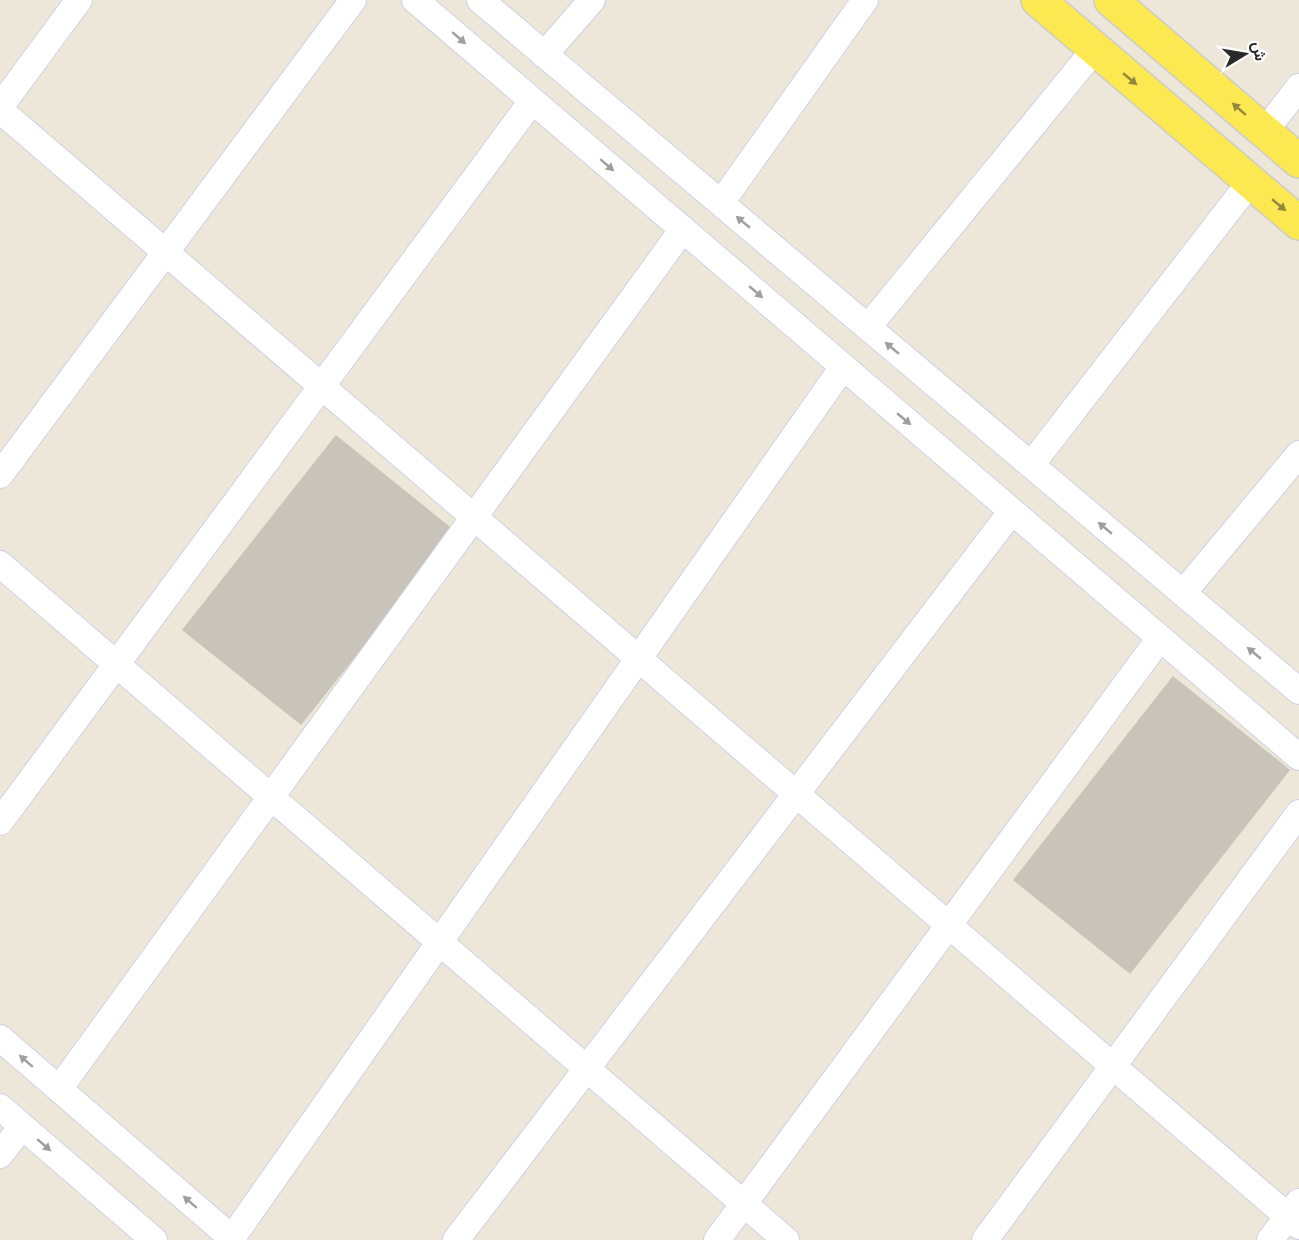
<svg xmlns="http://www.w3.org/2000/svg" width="1299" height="1240" viewBox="0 0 1299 1240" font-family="Karla,Vazirmatn,sans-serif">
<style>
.building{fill:#c8c4ba;stroke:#c9c4b4;stroke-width:1.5}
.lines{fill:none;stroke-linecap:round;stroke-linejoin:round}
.minor-casing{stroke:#cfd1e4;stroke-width:28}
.major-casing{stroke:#ccc;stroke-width:36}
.minor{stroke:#fff;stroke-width:26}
.major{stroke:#fce851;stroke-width:33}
.oneway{fill:#9f9f9f}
.oneway2{fill:#93893e}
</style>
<rect width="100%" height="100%" fill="#ede7da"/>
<path class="building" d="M 336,436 L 454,531 L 301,724 L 183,630 Z
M 1173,677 L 1289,770 L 1130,973 L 1014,880 Z"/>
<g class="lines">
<defs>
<path id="minor" d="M 415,0 L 1299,757
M 480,0 L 1299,691
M 544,55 L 592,0
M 0,107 L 79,0
M 0,110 L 1299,1226
M 1265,131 L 1299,87
M 721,203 L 865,0
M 868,327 L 1095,49
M 1031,465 L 1251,181
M 0,475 L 353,0
M 0,564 L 786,1240
M 1183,593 L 1299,454
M 0,822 L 532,101
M 0,1038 L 234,1240
M 59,1089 L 683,229
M 0,1107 L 154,1240
M 0,1155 L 22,1126
M 232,1238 L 843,367
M 456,1240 L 1012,511
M 717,1240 L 1160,638
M 985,1240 L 1299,813
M 1270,1240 L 1299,1202"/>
<path id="major" d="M 1038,0 L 1299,223
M 1111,0 L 1299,161"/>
</defs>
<use href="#minor" class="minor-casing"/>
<use href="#major" class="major-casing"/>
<use href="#minor" class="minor"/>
<use href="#major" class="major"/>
</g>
<defs><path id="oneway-solid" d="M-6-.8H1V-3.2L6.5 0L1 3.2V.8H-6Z" transform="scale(1.5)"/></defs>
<g class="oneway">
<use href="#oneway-solid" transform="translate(459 38) rotate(41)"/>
<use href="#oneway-solid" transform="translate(607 165) rotate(41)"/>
<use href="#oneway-solid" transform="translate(743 222) rotate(-140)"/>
<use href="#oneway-solid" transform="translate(756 292) rotate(41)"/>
<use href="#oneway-solid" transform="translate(892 348) rotate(-140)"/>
<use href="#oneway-solid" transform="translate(904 419) rotate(40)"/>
<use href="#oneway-solid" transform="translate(1105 528) rotate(-140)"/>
<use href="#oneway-solid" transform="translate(1254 653) rotate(-140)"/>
<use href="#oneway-solid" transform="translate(26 1061) rotate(-139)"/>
<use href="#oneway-solid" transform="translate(44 1145) rotate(41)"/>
<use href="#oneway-solid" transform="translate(190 1202) rotate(-139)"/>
</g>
<g class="oneway2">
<use href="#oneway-solid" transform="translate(1130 79) rotate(40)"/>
<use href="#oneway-solid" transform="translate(1239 109) rotate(-139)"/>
<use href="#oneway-solid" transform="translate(1279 205) rotate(40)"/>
</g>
<g transform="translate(1245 54) rotate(79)" stroke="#ffffff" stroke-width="4.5" paint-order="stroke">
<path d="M0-4.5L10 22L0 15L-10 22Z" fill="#2a2a2a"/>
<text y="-9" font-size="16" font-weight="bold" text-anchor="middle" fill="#2a2a2a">ش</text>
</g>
</svg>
